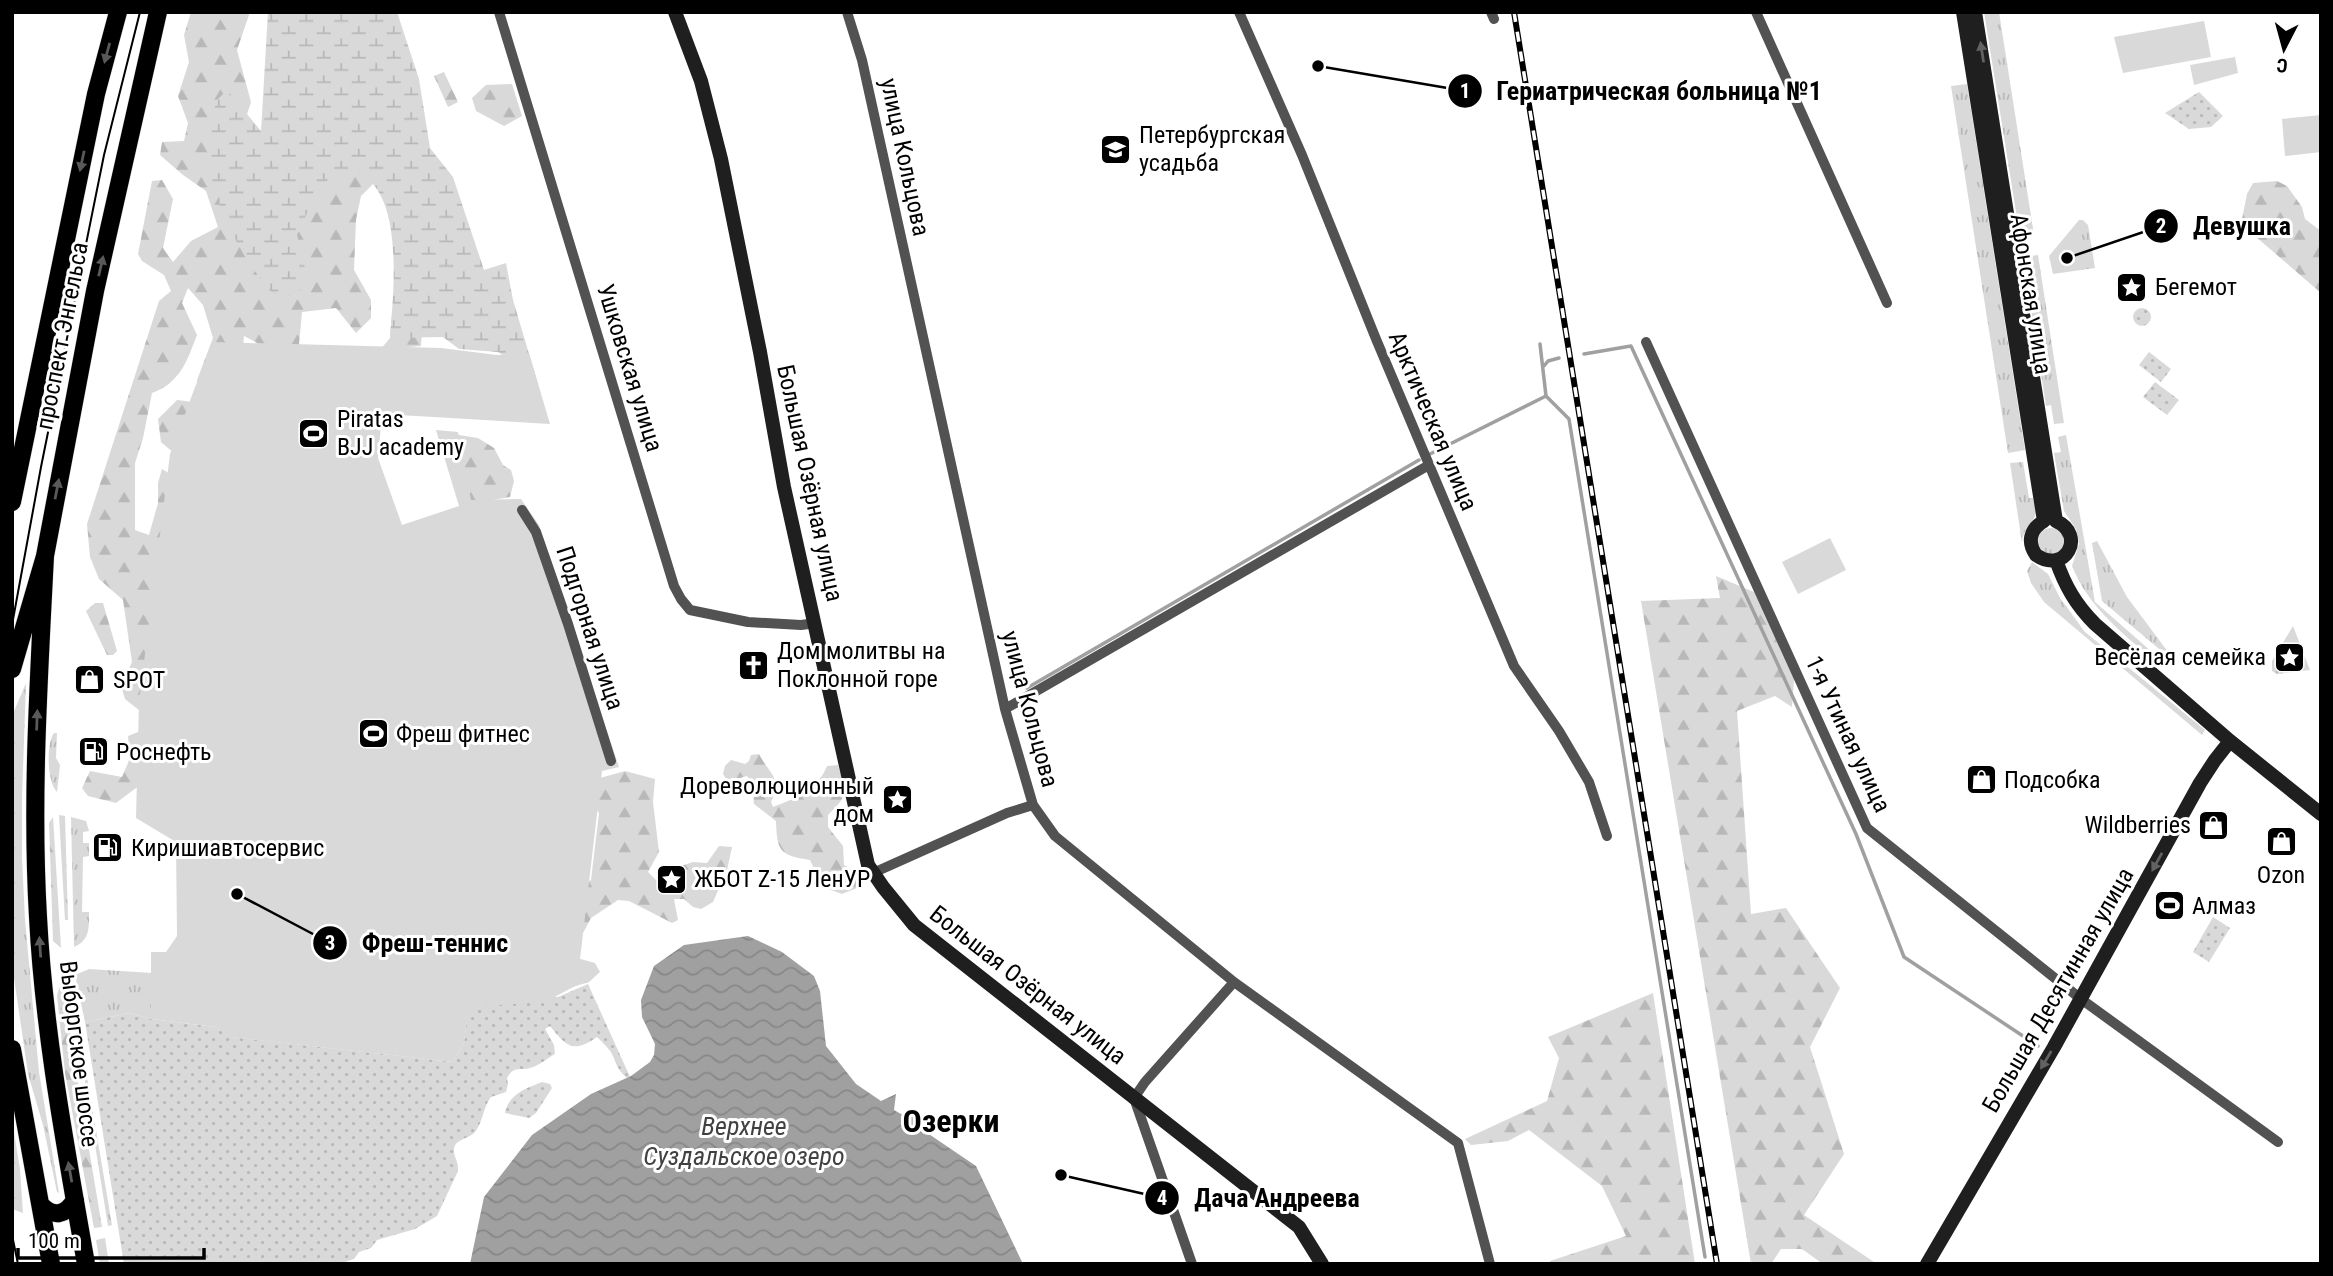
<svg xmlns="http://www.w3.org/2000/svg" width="2333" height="1276" viewBox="0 0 2333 1276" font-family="'Roboto Condensed',sans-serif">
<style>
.grass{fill:url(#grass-tufts)}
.forest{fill:url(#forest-firs)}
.wetland{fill:url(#wetland-marsh)}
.park{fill:url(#park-dots)}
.garden{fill:#d9d9d9}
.water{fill:url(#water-waves)}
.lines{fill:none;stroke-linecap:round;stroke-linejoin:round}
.stream{stroke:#a0a0a0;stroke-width:3.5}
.primary-casing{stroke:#dbdbdb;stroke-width:19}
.street{stroke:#525252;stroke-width:10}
.secondary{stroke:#1f1f1f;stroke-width:14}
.primary{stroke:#000;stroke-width:18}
.tram{stroke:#000;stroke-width:2}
.rail-casing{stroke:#000;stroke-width:6}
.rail{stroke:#fff;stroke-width:3.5;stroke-dasharray:10;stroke-linecap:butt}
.oneway{fill:#626262}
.oneway2{fill:#595959}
.labels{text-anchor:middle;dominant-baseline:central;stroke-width:6;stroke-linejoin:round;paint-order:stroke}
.poi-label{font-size:24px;fill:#000;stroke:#fff;text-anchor:start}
.street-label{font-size:24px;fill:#000;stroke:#fff}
.water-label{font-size:26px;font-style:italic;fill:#414141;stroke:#fff}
.district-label{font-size:32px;font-weight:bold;fill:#000;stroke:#fff}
.leader{fill:none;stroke:#000;stroke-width:2.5}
.callout-dot{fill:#000;stroke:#fff;stroke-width:2.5}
.mark-label{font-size:21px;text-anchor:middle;font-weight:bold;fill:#fff}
.callout-label{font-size:26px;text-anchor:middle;font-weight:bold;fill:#000;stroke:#fff;stroke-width:6;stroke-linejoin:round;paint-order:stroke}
</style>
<defs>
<pattern id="grass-tufts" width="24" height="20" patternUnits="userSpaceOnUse" patternTransform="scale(1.75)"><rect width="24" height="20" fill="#d9d9d9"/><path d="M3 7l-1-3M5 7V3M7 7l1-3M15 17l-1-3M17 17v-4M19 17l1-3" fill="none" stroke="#b8b8b8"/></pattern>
<pattern id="forest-firs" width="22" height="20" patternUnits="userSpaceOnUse" patternTransform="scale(1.75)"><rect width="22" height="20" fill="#d9d9d9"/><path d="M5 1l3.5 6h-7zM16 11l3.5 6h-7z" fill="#b8b8b8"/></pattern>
<pattern id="wetland-marsh" width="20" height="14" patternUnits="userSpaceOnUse" patternTransform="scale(1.75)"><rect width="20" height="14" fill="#d9d9d9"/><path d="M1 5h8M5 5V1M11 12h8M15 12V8" fill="none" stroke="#b8b8b8"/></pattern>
<pattern id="park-dots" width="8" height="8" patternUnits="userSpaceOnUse" patternTransform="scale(1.75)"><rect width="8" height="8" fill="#d9d9d9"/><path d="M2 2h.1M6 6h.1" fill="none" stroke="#b8b8b8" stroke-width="1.8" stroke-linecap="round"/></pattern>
<pattern id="water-waves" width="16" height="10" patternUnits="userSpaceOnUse" patternTransform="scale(1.75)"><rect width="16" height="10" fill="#a0a0a0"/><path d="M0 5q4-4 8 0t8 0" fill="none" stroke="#888"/></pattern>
</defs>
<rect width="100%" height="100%" fill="#fff"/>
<path class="grass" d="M 1984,12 L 1999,12 L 2034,235 L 2020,237 Z
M 1967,84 L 2025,450 L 2008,453 L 1951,86 Z
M 2079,220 L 2083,220 L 2088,225 L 2095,268 L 2053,274 L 2049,256 Z
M 2038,255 L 2064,423 L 2054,424 L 2051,405 L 2046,406 L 2023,257 Z
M 2066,435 L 2095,602 L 2152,652 L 2151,658 C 2119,630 2088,606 2072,566 L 2079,544 L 2078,537 L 2076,529 L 2064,511 L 2054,453 L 2061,452 L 2058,437 Z
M 2023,462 L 2029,498 L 2033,498 C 2034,503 2037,511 2035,516 C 2031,527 2023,528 2022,543 L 2010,463 Z
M2038 541a13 13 0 1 1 26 0a13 13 0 1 1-26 0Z
M 2097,541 L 2127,597 L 2177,664 L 2102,601 L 2092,543 Z
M 2032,562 L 2048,574 L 2060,598 L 2085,632 L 2205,730 L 2202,735 L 2044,602 L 2031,583 L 2027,571 Z
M 2293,626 L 2310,670 L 2277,674 L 2272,671 L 2272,661 Z
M 26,683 L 22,797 L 22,858 L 25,920 L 39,1072 L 59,1193 L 57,1192 L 43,1125 L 28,1074 L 12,964 L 12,716 Z
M 54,733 L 57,733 L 56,758 L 60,765 L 57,792 C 47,782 46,744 54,733 Z
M 59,815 L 65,816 L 68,920 L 65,920 Z
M 71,817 L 86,821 L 89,831 L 83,832 L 83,843 L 89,843 L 89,856 L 83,857 L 82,912 L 89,912 C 89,928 90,940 74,947 Z
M 89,969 L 184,975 L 151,1019 L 130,1013 L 85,1022 L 75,975 Z
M 72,1000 L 74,1000 L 112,1225 L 108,1226 Z
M 12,1120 L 20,1169 L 23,1213 L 12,1209 Z
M 105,1238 L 109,1264 L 100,1264 L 96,1240 Z"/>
<path class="forest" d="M 191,12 L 250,12 L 237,50 L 251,102 L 243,127 L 260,168 L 281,84 L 373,184 L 361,196 L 356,220 L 354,270 L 371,300 L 371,318 L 356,333 L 336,308 L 302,312 L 298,355 L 282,356 L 244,336 L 237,409 L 182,460 L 161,442 L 158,419 L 177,400 L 201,403 L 197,380 L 213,338 L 203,305 L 188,288 L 182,303 L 197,335 C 187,361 180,383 152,393 L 143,438 L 135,463 L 135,530 L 149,535 L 158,503 L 158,483 L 162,469 L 175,477 L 144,782 L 116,803 L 88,796 L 82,788 L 90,771 L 122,777 L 130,758 L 128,736 L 148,728 L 144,714 L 125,699 L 121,686 L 132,662 L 123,600 L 99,579 L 90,557 L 87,524 L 159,301 L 171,291 L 164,275 L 142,261 L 138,254 L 152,181 L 162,180 L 173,199 L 163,248 L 173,262 L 191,241 L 218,227 L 206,191 L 183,175 L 160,155 L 162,142 L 184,141 L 188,123 L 178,96 L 189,62 L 184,35 Z
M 444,72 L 458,102 L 448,107 L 434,76 Z
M 512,84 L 522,116 L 504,126 L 476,111 L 472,98 L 486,85 Z
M 2277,181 L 2287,186 L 2302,207 L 2305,219 L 2321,231 L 2321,293 L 2241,224 L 2247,194 L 2253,183 Z
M 392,313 L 422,329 L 421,346 L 380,350 L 390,338 Z
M 452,434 L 478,438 L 494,448 L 503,465 L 511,470 L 514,481 L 510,497 L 470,504 Z
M 1716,576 L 1754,592 L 1794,679 L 1792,707 L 1775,696 L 1737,711 L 1751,914 L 1786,908 L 1840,988 L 1810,1047 L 1844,1154 L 1804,1215 L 1877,1264 L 1823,1264 L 1802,1249 L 1781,1249 L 1771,1264 L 1751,1264 L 1641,601 L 1720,598 Z
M 95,603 L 103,603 L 117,651 L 113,655 L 107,655 L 86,611 Z
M 759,754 C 770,775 783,778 771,802 L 773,807 C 796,798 817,791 827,766 L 838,765 C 846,794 850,793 828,815 L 828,827 L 843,846 L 844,865 C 855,871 860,875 857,888 L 842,894 L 823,887 L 810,860 C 780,855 777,852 776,821 L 754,804 C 753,794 754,784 747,776 L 733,780 L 726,779 L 723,774 L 725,766 L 731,760 L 745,764 L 749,761 L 751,755 Z
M 625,771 L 655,779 L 653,802 L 659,852 L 648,872 L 660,884 L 670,884 L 675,868 L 693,862 L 707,863 L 719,846 L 732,847 L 727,870 L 713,902 L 701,909 L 693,907 L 684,899 L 674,899 L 678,920 L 672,923 L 629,901 L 618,900 L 591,918 L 575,948 L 577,958 L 595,963 L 600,972 L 589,982 L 553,993 L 563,900 L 591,880 L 599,813 L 589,800 L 600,778 Z
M 53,817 L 61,948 L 53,941 L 49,823 Z
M 64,978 L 72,1047 L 102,1227 L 94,1228 L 65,1073 L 57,996 L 59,988 Z
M 1653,993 L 1695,1264 L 1550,1264 L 1550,1261 L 1626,1236 L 1602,1186 L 1529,1130 L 1508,1141 L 1471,1145 L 1465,1139 L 1547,1101 L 1559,1058 L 1548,1037 Z"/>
<path class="wetland" d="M 268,12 L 397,12 L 419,79 L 430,148 L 453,177 L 484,270 L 506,263 L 513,300 L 538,384 L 525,369 L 498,352 L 459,349 L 443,337 L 390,338 C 393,297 402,218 373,184 C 368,179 361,175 356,171 L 331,176 L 315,196 L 297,235 L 305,268 L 304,286 L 293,297 L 270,291 L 248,262 L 223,217 L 206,158 L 216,101 L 227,90 L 261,131 Z"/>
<path class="park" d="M 2199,92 L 2223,116 L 2211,127 L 2189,129 L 2165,113 Z
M 2136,273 L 2145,292 L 2125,301 L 2116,283 Z
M2133 317a9 9 0 1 1 18 0a9 9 0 1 1-18 0Z
M 2149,352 L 2171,369 L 2161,382 L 2139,365 Z
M 2155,382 L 2179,400 L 2167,415 L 2143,397 Z
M 2213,917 L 2230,928 L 2209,962 L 2193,952 Z
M 588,984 L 630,1077 L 627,1078 C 618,1070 617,1066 613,1056 C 611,1050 601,1041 597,1037 C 573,1054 566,1046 550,1026 L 545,1029 L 554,1045 L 555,1054 C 548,1058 541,1064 533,1067 C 521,1072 515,1064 507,1078 L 508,1084 L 506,1092 L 491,1097 C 483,1107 483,1122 475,1132 C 469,1139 455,1139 454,1149 C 453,1156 459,1162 458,1171 L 437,1216 L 415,1229 L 377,1240 L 371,1248 L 359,1252 L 354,1259 L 339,1264 L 124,1264 L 85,1022 L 130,1013 L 151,1019 L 215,1027 L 231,1037 L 453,1062 L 464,1042 L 471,987 L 558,997 Z
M 542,1082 L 550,1084 L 552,1088 L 536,1113 L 529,1118 L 505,1113 C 508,1095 526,1088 542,1082 Z"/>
<path class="garden" d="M 2204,21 L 2211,57 L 2123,73 L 2114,37 Z
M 2235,57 L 2238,73 L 2194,85 L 2190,65 Z
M 2321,115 L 2321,152 L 2285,156 L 2282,119 Z
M 212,342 L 441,348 L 497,355 L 529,353 L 550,424 L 382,414 L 378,458 L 402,525 L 459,506 L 436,430 L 458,432 L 471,500 L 521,499 L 539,525 L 619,767 L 602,771 L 577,985 L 545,1002 L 469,1007 L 464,1042 L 453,1062 L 230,1037 L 215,1027 L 151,1019 L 151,952 L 166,952 L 177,936 L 176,842 L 136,818 L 139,702 L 170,454 Z
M 1830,538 L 1846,570 L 1798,594 L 1782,562 Z"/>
<path class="water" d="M 748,936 L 782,952 L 814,976 L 820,991 L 826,1046 L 856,1084 L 881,1101 L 896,1094 L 894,1110 L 901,1114 L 917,1109 L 917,1126 L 976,1166 L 1023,1264 L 470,1264 L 484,1197 L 532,1135 L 591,1094 L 631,1076 L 650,1062 L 654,1055 L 655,1044 L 642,1017 L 641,1000 L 654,966 L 684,945 Z"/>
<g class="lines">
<path class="stream" d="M 1540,344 L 1546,396 L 1569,419 L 1705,1257
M 1584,354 L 1631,346 L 1856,834 L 1904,957 L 2038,1046
M 1544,366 L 1548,361 L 1559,358
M 1430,454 L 1546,396
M 1027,688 L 1419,460"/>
<defs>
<path id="primary" d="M 12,502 L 96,94 L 118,12
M 45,556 C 39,676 31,797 38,917 C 44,1034 66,1149 86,1264
M 12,669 L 45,556 L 95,291 L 158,12
M 12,1049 L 51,1264
M 40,1204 C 53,1218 65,1216 75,1200"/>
</defs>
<use href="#primary" class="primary-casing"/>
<path class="street" d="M 499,12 L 674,586 L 681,599 L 690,610 L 748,622 L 801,625 L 816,623
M 847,12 L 862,60 L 1005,709 L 1033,805 L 1055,836 L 1234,982 L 1458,1143 L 1490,1264
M 1239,12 L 1302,155 L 1376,339 L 1514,666 L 1559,731 L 1589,782 L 1607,836
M 1491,12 L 1494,19
M 1756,12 L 1887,303
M 1646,342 L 1867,828 L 2081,999 L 2278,1142
M 522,510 L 536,532 L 568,624 L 611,761
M 1005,709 L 1429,465
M 873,873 L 1007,813 L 1033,805
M 1192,1264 L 1134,1098 L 1145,1082 L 1234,982"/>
<path class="secondary" d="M 675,12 L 701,81 L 721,159 L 760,352 L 784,487 L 868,865 L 883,887 L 914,925 L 1299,1227 L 1322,1264
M 1963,12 L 2044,521
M 1975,12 L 2056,521
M 2044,521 C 2030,529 2027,542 2036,555 C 2065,575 2087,535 2056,521
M 2056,560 C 2065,586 2076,605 2095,624 L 2230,741 L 2321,814
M 1927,1264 L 2054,1047 L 2200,783 L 2215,760 L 2230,741"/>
<use href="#primary" class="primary"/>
<path class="tram" d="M 12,625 L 41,467 L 104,155 L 140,12
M 12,1235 L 18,1264"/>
<defs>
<path id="rail" d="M 1514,12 L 1717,1264"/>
</defs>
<use href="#rail" class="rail-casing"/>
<use href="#rail" class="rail"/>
</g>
<defs><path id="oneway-solid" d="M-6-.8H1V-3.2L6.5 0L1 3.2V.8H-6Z" transform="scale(1.75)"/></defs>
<g class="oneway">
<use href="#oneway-solid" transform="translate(1982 52) rotate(-99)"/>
<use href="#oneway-solid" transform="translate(2157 862) rotate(119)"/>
<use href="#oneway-solid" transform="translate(2046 1060) rotate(121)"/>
</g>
<g class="oneway2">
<use href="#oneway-solid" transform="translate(107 53) rotate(105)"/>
<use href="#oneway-solid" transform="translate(82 161) rotate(102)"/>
<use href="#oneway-solid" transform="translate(101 266) rotate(-77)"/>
<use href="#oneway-solid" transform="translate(57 489) rotate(-79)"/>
<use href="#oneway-solid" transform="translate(37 720) rotate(-88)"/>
<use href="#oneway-solid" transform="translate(40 947) rotate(-94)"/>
<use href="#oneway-solid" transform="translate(70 1172) rotate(-100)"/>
</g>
<defs>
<symbol id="university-square" viewBox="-11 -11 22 22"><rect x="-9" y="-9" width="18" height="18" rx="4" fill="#000" stroke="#fff"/><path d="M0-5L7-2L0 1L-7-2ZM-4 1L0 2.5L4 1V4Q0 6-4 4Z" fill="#fff"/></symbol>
<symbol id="sight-square" viewBox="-11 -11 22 22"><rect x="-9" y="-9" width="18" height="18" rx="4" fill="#000" stroke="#fff"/><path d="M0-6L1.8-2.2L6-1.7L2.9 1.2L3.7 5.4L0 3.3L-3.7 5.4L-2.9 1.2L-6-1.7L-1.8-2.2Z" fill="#fff"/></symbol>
<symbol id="stadium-square" viewBox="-11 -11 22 22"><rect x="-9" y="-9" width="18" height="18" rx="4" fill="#000" stroke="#fff"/><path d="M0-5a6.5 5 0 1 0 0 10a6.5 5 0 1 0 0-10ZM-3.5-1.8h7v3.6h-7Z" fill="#fff"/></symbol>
<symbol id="church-square" viewBox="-11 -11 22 22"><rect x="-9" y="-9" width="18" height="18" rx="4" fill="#000" stroke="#fff"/><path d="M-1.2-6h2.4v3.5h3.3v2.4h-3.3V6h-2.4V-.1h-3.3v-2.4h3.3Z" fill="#fff"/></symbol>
<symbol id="shop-square" viewBox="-11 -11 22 22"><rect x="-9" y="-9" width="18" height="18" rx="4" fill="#000" stroke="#fff"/><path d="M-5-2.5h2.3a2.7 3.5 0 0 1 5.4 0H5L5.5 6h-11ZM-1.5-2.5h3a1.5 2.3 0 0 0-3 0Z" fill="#fff"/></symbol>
<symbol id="fuel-square" viewBox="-11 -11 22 22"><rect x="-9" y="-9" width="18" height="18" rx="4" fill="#000" stroke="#fff"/><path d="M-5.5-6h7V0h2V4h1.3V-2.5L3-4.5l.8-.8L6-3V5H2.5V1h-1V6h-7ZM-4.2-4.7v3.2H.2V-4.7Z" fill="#fff"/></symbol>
</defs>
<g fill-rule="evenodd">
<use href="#university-square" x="1098" y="132" width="35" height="35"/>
<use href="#sight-square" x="2114" y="270" width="35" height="35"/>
<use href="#stadium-square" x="296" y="416" width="35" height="35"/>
<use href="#sight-square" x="2272" y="640" width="35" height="35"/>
<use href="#church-square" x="736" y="648" width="35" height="35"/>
<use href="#shop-square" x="72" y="662" width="35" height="35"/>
<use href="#stadium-square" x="356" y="716" width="35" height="35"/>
<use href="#fuel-square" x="76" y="734" width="35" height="35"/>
<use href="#shop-square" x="1964" y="762" width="35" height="35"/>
<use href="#sight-square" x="880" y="782" width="35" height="35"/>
<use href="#shop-square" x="2196" y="808" width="35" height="35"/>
<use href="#shop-square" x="2264" y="824" width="35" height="35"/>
<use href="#fuel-square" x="90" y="830" width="35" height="35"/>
<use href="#sight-square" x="654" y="862" width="35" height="35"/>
<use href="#stadium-square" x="2152" y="888" width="35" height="35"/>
</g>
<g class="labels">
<g class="poi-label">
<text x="1139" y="135">Петербургская<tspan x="1139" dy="28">усадьба</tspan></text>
<text x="2155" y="287">Бегемот</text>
<text x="337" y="419">Piratas<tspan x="337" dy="28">BJJ academy</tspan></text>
<text x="777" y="651">Дом молитвы на<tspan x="777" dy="28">Поклонной горе</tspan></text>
<text x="2266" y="657" text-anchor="end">Весёлая семейка</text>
<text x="113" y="680">SPOT</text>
<text x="396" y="734">Фреш фитнес</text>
<text x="116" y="752">Роснефть</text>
<text x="2004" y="780">Подсобка</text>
<text x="874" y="786" text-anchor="end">Дореволюционный<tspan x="874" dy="28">дом</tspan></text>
<text x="2191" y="825" text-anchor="end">Wildberries</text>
<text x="131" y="848">Киришиавтосервис</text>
<text x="2281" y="875" text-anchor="middle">Ozon</text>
<text x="694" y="879">ЖБОТ Z-15 ЛенУР</text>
<text x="2192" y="906">Алмаз</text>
</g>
<g class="street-label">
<text transform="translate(905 157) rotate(78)">улица Кольцова</text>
<text transform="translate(2031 294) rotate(81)">Афонская улица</text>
<text transform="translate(62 336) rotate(-79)">проспект Энгельса</text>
<text transform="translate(630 368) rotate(73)">Ушковская улица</text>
<text transform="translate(1433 421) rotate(67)">Арктическая улица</text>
<text transform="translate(810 483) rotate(78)">Большая Озёрная улица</text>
<text transform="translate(590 628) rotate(72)">Подгорная улица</text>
<text transform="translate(1030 709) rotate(75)">улица Кольцова</text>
<text transform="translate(1848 734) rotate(65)">1-я Утиная улица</text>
<text transform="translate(1028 985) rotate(38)">Большая Озёрная улица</text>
<text transform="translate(2058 990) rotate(-60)">Большая Десятинная улица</text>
<text transform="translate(79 1054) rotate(83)">Выборгское шоссе</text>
</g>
<g class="water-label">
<text x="744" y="1126">Верхнее<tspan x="744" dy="30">Суздальское озеро</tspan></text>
</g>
<g class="district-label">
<text x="951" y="1121">Озерки</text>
</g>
</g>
<path class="leader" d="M1318 66L1465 91M2067 258L2161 226M237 894L330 943M1061 1175L1162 1198"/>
<g class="callout-dot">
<circle cx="1318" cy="66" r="7"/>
<circle cx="2067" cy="258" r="7"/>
<circle cx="237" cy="894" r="7"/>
<circle cx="1061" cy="1175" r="7"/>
<circle cx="1465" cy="91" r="18"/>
<circle cx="2161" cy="226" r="18"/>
<circle cx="330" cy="943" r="18"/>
<circle cx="1162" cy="1198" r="18"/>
</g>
<g class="mark-label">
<text x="1465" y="98">1</text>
<text x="2161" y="233">2</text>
<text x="330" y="950">3</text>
<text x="1162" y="1205">4</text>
</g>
<g class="callout-label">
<text x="1659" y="100">Гериатрическая больница №1</text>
<text x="2242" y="235">Девушка</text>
<text x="435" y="952">Фреш-теннис</text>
<text x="1277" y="1207">Дача Андреева</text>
</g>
<rect width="2333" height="1276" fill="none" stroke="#000000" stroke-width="28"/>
<g transform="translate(2284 49) rotate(186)" stroke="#ffffff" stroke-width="5" paint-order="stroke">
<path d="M0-5L12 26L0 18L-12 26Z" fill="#000000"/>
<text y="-10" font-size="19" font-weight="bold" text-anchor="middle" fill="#000000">С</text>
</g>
<path d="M18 1248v10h186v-10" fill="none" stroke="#000000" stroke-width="3.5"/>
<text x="28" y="1248" font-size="21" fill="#000000" stroke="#ffffff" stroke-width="5" paint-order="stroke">100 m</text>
</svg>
